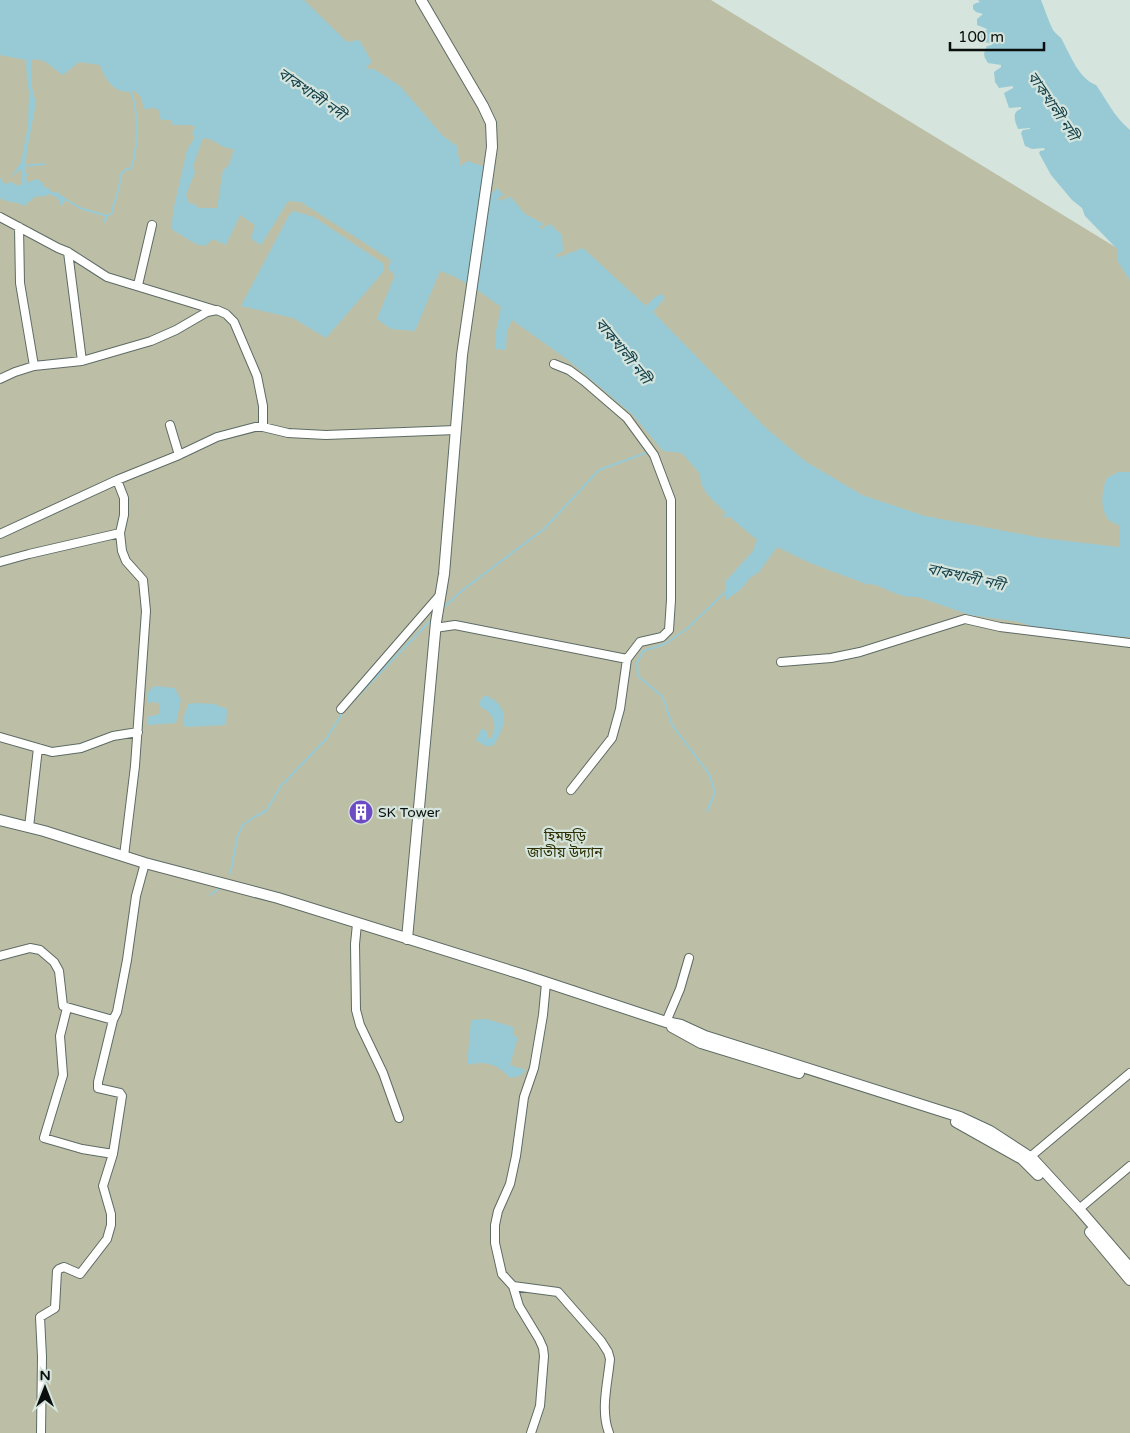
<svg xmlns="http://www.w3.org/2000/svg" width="1130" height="1433" viewBox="0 0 1130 1433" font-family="'Varela Round','Noto Sans Bengali',sans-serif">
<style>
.green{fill:#bcbfa6}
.water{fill:#98cad6;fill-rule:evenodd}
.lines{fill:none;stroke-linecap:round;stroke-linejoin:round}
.stream{stroke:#98cad6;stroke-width:2}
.minor-casing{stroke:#5e6b64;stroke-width:10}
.major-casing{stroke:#5e6b64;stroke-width:12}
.minor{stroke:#fff;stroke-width:8}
.major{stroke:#fff;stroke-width:10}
.labels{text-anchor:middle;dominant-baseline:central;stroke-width:4.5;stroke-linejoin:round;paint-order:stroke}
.poi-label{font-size:14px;fill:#0a0f0d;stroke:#d5e4dc;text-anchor:start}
.park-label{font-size:14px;fill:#2e3000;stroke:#d5e4dc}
.water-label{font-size:15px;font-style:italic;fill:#123f49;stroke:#d5e4dc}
</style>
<rect width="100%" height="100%" fill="#d5e4dc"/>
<path class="green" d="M 0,0 L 711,0 L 1130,256 L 1130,1433 L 0,1433 Z"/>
<path class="water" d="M 0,0 L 304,0 L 347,42 L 359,40 L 372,62 L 366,67 L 369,69 L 374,69 L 400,86 L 443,136 L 457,146 L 460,166 L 468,161 L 485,167 L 484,185 L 492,193 L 497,188 L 504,195 L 498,198 L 499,201 L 511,197 L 525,214 L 544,224 L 539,227 L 541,229 L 550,224 L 562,235 L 563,251 L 556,255 L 557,258 L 583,248 L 646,306 L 655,297 L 661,294 L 665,298 L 653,312 L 766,428 L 805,461 L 862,495 L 925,516 L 1042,538 L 1119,547 L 1120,526 C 1117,524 1111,522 1109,520 C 1099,509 1102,489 1107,478 L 1118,472 L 1130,472 L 1130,637 L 1095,636 L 1037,628 L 1019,622 L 970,615 L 918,597 L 908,597 L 894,593 L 876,585 L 866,584 L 810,563 L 777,547 L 759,572 L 751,577 L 740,590 L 726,600 L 725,582 L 753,551 L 757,540 L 730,517 L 722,517 L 726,513 C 715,501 700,492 700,474 L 682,453 L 663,451 L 632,414 L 568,360 L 512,320 L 507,331 L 506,350 L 495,349 L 496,331 L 501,307 C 482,293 462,278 440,271 L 415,331 L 391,329 L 377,319 L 395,275 L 388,269 L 391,260 L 301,202 L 288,201 L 261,245 L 251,239 L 255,225 L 240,215 L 226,245 L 213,239 L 205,246 L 196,244 L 171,229 L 174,207 L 187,150 L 195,137 L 192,134 L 195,127 C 187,123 179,127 171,124 L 171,120 L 161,120 L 158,109 L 154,108 L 144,109 L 141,97 L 135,91 C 116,95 106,82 100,65 L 79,62 L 63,75 C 51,68 46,57 32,60 L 31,84 L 36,103 L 27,150 L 25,172 L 29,175 L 26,176 L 27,183 L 36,179 L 43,183 L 43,187 L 49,188 L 50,191 L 58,193 L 68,200 L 64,201 L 61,207 L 58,198 L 49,194 L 42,197 L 36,196 L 24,206 C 16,201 8,203 0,198 L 0,178 L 2,178 L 2,181 L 5,184 L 11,182 L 19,186 L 22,183 L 21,169 L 11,177 L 21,162 L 28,125 L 29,91 L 27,82 L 26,60 L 0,55 ZM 203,138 C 217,139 218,148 234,149 L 229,165 L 223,170 L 217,208 L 199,208 L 194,204 L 189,203 L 186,195 L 195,172 L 193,166 Z
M 978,0 L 1041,0 C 1045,10 1048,20 1053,30 C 1055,33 1058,35 1061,38 C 1070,54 1078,78 1096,85 C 1109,103 1112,114 1130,130 L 1130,281 L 1117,260 L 1117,249 L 1085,216 L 1082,208 L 1072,200 L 1051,175 L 1039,153 L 1040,151 L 1045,150 L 1044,148 L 1032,149 L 1025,146 L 1021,133 L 1023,130 L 1030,129 L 1030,128 L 1018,129 C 1015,121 1011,112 1021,109 L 1021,107 L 1009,108 L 1004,93 L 1013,88 L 1013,86 L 999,88 L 995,82 L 994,72 L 1001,67 L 1001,65 L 988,63 C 983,56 983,53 987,46 L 992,45 L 992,43 L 980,42 L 978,35 L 981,31 L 987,30 L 987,29 L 977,25 L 977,19 L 983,14 L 976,12 L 973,9 L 973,5 L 976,3 L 980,2 Z
M 294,211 L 314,217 L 384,264 L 384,271 L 326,338 L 293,318 L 241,306 L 289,215 Z
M 154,686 L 175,688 L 181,700 L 176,723 L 147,725 L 147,717 L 159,714 L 160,704 L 156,702 L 148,703 L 148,692 Z
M 484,696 C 489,696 490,697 494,700 C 511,712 503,731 493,746 L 485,746 L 476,740 L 481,729 L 486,730 L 488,738 L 491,738 C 499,725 493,712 479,706 L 479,702 Z
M 196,703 L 214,704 L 227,709 L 226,725 L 186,727 L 184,725 L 184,716 L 188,704 Z
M 486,1019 L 513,1027 L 513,1035 L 518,1037 L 510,1065 L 526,1070 L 520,1076 L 510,1078 C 498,1064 484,1060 467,1065 L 471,1020 Z"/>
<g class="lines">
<path class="stream" d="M 24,166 L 44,164
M 65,199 L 80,208 L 107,216 L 112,213 C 114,199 121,188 121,174 L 125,170 L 131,168 C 138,149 139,111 131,92
M 104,222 L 107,216
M 442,609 L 464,589 L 544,529 L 599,470 L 648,452
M 351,703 L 433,618
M 707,811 L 715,793 L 709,774 L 672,725 L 663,697 L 638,676 L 637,663 L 643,651 L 665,644 L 688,628 L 727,590
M 230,874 L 238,835 L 243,825 L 254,817 L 266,811 L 281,786 L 327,738 L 343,712
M 210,895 L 220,888"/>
<defs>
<path id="minor" d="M 0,217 L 58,248 L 68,252 L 107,277 L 215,310
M 19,227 L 20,283 L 34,366
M 68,252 L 82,361
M 138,285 L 152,225
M 554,364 L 569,370 L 584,381 L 627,418 L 654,455 L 671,500 L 671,600 L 669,630 L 662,637 L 640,642 L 627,659 L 620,709 L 612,738 L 571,790
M 0,379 L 15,372 L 34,366 L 82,361 L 151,341 L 176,330 L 207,312 L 217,310 L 226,314 L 234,322 L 257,376 L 263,406 L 263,427
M 170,425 L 179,455
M 117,480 L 124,498 L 124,515 L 120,533 L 122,551 L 126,561 L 143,580 L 146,611 L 135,766 L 124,856
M 0,534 L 117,480 L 179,455 L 217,437 L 255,427 L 263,427 L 288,433 L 326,435 L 456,430
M 0,562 L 29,554 L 120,533
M 435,628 L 455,625 L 627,659
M 781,662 L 831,658 L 860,652 L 965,619 L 1000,627 L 1130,643
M 341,709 L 440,595
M 0,737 L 52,752 L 81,748 L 113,736 L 138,732
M 29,827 L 38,748
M 357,924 L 355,944 L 356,1010 L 360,1025 L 383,1073 L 399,1118
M 0,956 L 30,948 L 40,950 L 54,962 L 59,971 L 63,1006 L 113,1020
M 67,1008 L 60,1036 L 63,1075 L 44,1138 L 82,1149 L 113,1154
M 666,1022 L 680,989 L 689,958
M 1030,1157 L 1130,1073
M 1079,1209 L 1130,1166
M 513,1286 L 558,1292 L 601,1341 L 608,1352 L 610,1359 C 608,1382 600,1410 609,1433
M 41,1433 L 42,1357 L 40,1317 L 55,1308 L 57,1271 L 59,1269 L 64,1267 L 80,1274 L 107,1239 L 111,1225 L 111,1214 L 103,1186 L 113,1154 L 122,1096 L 120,1093 L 98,1088 L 98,1082 L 113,1020 L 117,1012 L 127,960 L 136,896 L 145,863
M 531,1433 L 540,1406 L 544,1356 L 543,1348 L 539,1339 L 519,1306 L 513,1286 L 502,1274 L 495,1243 L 495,1225 L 498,1211 L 510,1184 L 516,1156 L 524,1097 L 534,1068 L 543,1015 L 546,983"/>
<path id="major" d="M 0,820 L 44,831 L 145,863 L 278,898 L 521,974 L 666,1022 L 681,1025 L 705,1036 L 960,1117 L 990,1131 L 1033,1159 L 1079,1209 L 1130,1268
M 407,939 L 436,622 L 444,574 L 462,355 L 492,147 L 491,123 L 483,106 L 421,0
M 672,1027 L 701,1043 L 799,1073
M 956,1122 L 1022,1159 L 1038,1175
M 1090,1232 L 1130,1280"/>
</defs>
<use href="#minor" class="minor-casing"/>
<use href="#major" class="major-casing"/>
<use href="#minor" class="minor"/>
<use href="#major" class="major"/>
</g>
<defs>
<symbol id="building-disc" viewBox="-11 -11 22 22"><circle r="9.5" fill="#6c4bc4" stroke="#d5e4dc"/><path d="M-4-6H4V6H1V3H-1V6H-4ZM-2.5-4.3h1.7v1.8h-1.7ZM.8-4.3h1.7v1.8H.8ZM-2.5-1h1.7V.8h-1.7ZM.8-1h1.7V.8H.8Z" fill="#fff"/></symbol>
</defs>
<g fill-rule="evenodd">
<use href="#building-disc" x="347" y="798" width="28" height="28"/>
</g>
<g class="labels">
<g class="poi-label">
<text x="378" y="812">SK Tower</text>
</g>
<g class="park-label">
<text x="565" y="836">হিমছড়ি<tspan x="565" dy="16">জাতীয় উদ্যান</tspan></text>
</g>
<g class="water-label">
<text transform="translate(312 94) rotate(35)">বাকখালী নদী</text>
<text transform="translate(1053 106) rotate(56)">বাকখালী নদী</text>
<text transform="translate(623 351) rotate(51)">বাকখালী নদী</text>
<text transform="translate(966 577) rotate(13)">বাকখালী নদী</text>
</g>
</g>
<g transform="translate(45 1388)" stroke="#d5e4dc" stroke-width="4" paint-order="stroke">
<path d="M0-4L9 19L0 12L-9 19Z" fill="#0a0f0d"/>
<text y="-8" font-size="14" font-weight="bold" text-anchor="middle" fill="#0a0f0d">N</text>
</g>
<path d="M950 42v8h94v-8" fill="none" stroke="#0a0f0d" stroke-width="2.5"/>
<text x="958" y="42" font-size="15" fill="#0a0f0d" stroke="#d5e4dc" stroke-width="4" paint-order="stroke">100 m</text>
</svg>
